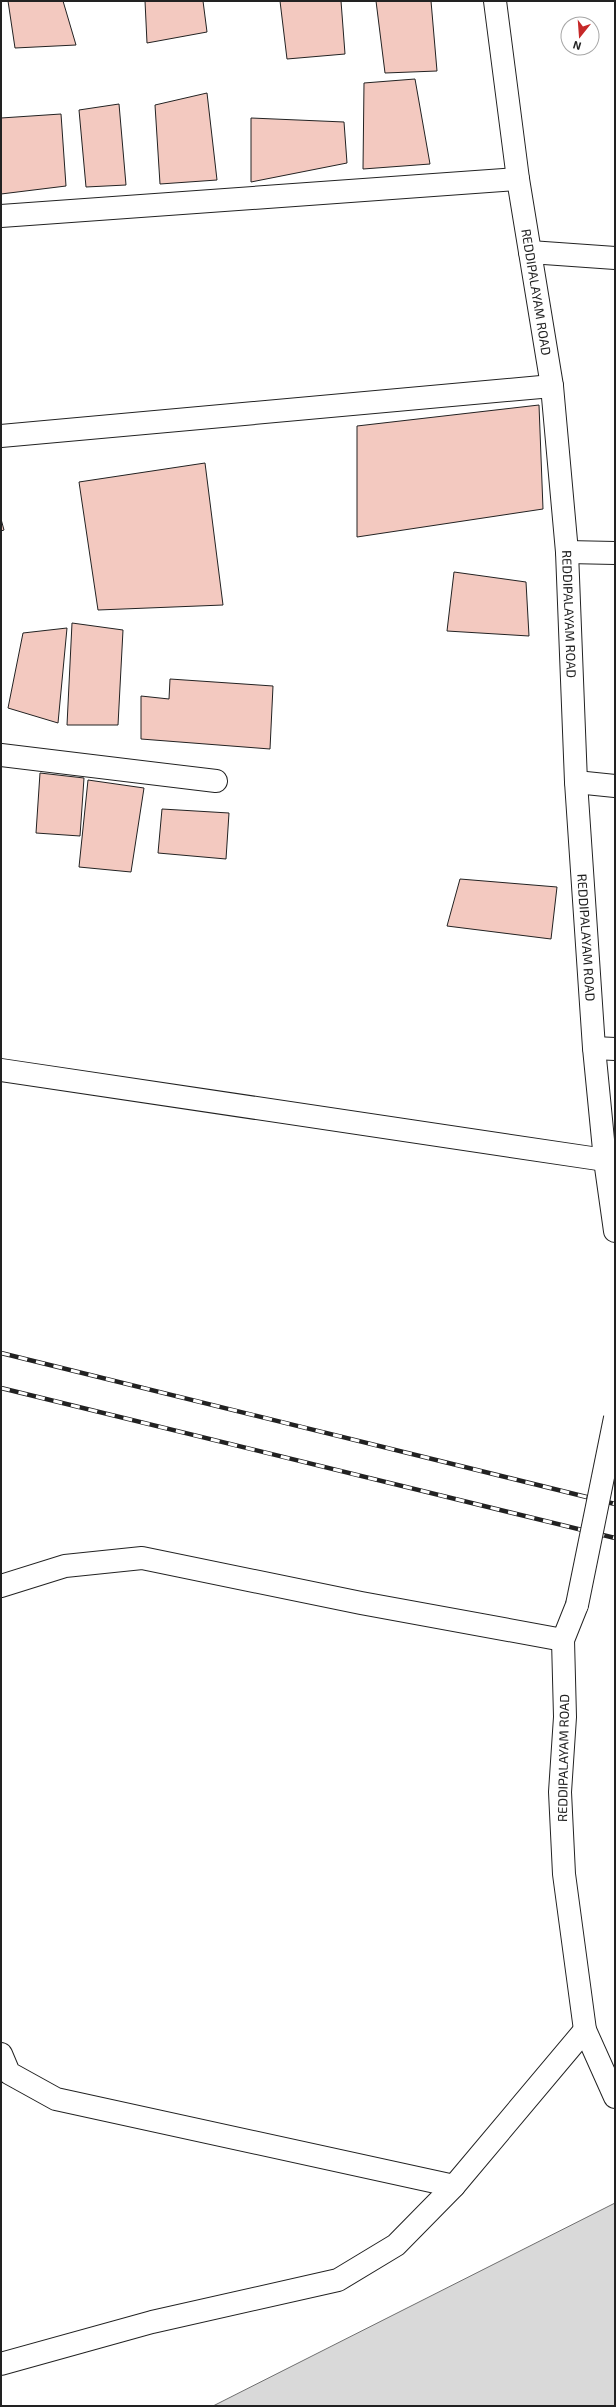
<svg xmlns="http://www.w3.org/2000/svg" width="616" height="2407" viewBox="0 0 616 2407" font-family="'Exo 2',sans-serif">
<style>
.water{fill:#d9d9d9;stroke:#6f6f6f}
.building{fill:#f3c9c0;stroke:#222}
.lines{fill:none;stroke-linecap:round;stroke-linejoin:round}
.minor-casing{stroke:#222;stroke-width:24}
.minor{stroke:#fff;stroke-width:22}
.rail-casing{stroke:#222;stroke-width:4.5}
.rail{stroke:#fff;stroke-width:3;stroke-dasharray:9;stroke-linecap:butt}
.minor-bridge-casing{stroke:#222;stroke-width:24;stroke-linecap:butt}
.minor-bridge{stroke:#fff;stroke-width:22}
.labels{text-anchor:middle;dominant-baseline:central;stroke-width:3;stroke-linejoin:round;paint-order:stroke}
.street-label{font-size:13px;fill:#222;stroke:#fff}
</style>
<rect width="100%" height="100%" fill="#fff"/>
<path class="water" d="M 615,2203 L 615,2406 L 212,2406 L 213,2406 Z"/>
<path class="building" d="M 8,1 L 63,1 L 76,45 L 15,48 Z
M 145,1 L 203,1 L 207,32 L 147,43 Z
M 280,1 L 341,1 L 345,54 L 287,59 Z
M 376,1 L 431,1 L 437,71 L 385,73 Z
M 415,79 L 430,164 L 363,169 L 364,83 Z
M 207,93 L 217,180 L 160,184 L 155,105 Z
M 119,104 L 126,185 L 86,187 L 79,110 Z
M 61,114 L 66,186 L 1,194 L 1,118 Z
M 251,118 L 344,122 L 347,163 L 251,182 Z
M 539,405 L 543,509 L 357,537 L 357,426 Z
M 205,463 L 223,605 L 98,610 L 79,482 Z
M 1,519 L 4,530 L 1,531 Z
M 454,572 L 526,582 L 529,636 L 447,631 Z
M 72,623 L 123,630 L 118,725 L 67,725 Z
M 67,628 L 58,723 L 8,708 L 23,633 Z
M 170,679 L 273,686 L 270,749 L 141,739 L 141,696 L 169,699 Z
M 40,773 L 84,778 L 80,836 L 36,833 Z
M 88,780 L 144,788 L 131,872 L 79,867 Z
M 162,809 L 229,813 L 226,859 L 158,853 Z
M 460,879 L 557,887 L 551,939 L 447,926 Z"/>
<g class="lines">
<defs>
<g id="minor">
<path id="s1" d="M 495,1 L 518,179 L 552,386 L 567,552 L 576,782 L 594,1048 L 605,1160 L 615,1231"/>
<path d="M 1,216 L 518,179"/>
<path d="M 530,252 L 615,258"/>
<path d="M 1,436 L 552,386"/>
<path d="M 567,552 L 615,553"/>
<path d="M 1,755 L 216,781"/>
<path d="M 576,782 L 615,786"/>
<path d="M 594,1048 L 615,1049"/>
<path d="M 1,1070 L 605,1160"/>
<path d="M 1,1586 L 65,1566 L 142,1558 L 361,1603 L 563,1640"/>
<path d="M 577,1605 L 563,1640 L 565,1717 L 560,1792 L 564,1874 L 585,2030 L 615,2097"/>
<path d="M 1,2054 L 9,2073 L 56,2099 L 454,2186"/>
<path d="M 1,2364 L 152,2322 L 338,2280 L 396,2245 L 454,2186 L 585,2030"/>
</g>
</defs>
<use href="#minor" class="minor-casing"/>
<use href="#minor" class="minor"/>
<defs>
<path id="rail" d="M 1,1353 L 615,1504
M 1,1388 L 615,1538"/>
</defs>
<use href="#rail" class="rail-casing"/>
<use href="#rail" class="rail"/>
<defs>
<path id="minor-bridge" d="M 577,1605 L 615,1418"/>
</defs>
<use href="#minor-bridge" class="minor-bridge-casing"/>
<use href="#minor-bridge" class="minor-bridge"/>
</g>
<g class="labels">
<g class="street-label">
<text stroke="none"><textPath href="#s1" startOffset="294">REDDIPALAYAM ROAD</textPath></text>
<text stroke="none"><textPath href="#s1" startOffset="618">REDDIPALAYAM ROAD</textPath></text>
<text stroke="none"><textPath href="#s1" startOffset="942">REDDIPALAYAM ROAD</textPath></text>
<text transform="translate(563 1758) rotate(-89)">REDDIPALAYAM ROAD</text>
</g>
</g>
<rect width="616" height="2407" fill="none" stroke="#222222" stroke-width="4"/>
<g transform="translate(580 36) rotate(197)"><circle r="19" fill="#ffffff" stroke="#a7a7a7"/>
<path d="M0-3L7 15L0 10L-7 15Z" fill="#c62828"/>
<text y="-6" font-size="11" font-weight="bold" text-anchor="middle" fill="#222222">N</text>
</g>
</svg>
